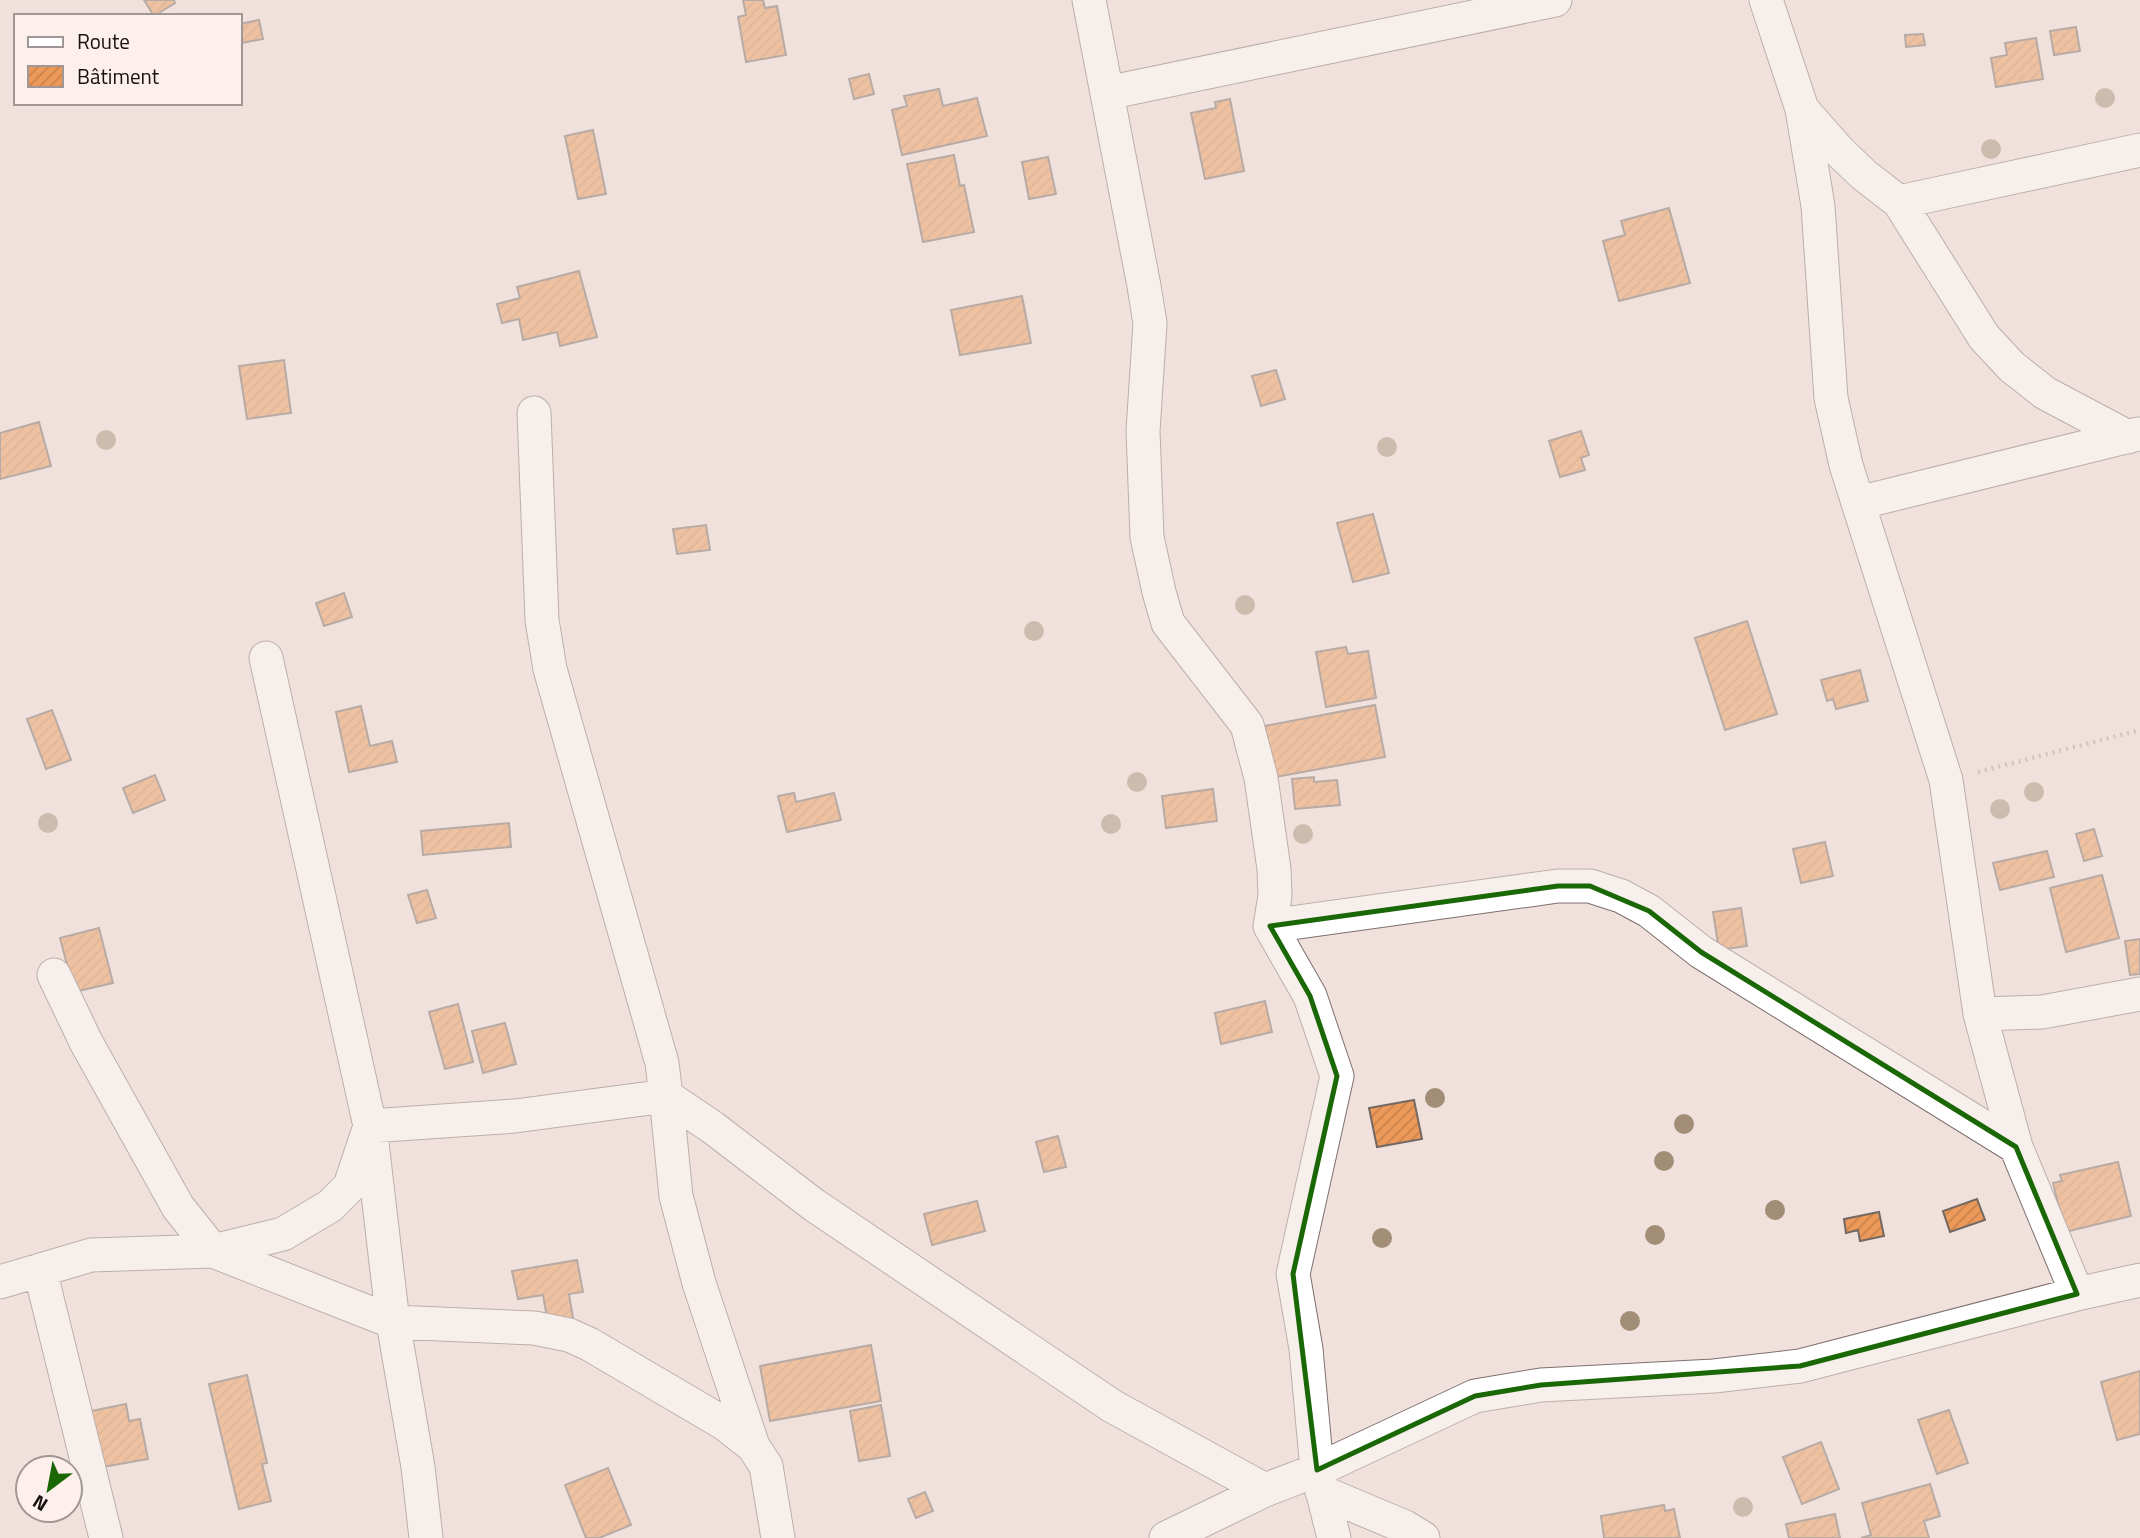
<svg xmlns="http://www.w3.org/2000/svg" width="2140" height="1538" viewBox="0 0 2140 1538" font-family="'Titillium Web',sans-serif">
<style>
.building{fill:url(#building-hatch);stroke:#736962;stroke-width:2}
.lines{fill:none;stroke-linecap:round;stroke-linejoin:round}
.street-casing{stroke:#7d706d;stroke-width:35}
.path{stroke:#ada19e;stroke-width:4.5;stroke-dasharray:2 5;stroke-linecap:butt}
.street{stroke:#fff;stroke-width:33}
.tree{fill:#a28e77}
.marked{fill:none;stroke:#1a6705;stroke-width:5;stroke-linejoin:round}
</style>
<defs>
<pattern id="building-hatch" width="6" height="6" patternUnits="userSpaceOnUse" patternTransform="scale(1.75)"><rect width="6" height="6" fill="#ec9959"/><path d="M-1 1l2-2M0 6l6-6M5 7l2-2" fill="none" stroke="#ca834c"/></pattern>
</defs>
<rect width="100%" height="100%" fill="#f0e1dd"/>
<path class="building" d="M 144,0 L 174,0 L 175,3 L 154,16 Z
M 743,0 L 763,0 L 765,8 L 777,6 L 786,55 L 746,62 L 738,17 L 746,15 Z
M 259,20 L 263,39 L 241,43 L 240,24 Z
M 2076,27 L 2080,51 L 2054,55 L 2050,31 Z
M 1923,34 L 1925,45 L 1906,47 L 1905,35 Z
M 2036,38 L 2043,79 L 1996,87 L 1991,58 L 2007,55 L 2005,43 Z
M 869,74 L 874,94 L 854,99 L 849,79 Z
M 939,89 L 943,106 L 977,98 L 987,136 L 902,155 L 892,110 L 907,106 L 904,96 Z
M 1230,99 L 1244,171 L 1205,179 L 1191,113 L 1216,108 L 1215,102 Z
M 593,130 L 606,194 L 578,199 L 565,136 Z
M 954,155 L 960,186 L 964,185 L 974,232 L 923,242 L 907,164 Z
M 1048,157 L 1056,194 L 1029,199 L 1022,162 Z
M 1669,208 L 1690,283 L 1619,301 L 1603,241 L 1625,235 L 1621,221 Z
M 579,271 L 597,337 L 560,346 L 557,332 L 523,340 L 519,319 L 502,323 L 497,304 L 520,298 L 517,287 Z
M 1022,296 L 1031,343 L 960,355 L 951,310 Z
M 284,360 L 291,413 L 247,419 L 239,366 Z
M 1276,370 L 1285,399 L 1261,406 L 1252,376 Z
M 39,422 L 51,466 L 0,479 L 0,433 Z
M 1581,431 L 1589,455 L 1581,458 L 1585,470 L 1560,477 L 1549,441 Z
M 1373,514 L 1389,573 L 1353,582 L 1337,523 Z
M 706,525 L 710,550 L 677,554 L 673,529 Z
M 344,593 L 352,617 L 324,626 L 316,603 Z
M 1747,621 L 1777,714 L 1725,730 L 1695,638 Z
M 1346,647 L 1348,654 L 1368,651 L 1376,698 L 1326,707 L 1316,652 Z
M 1860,670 L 1868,701 L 1836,709 L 1833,699 L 1827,701 L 1821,680 Z
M 1375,705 L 1385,757 L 1264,779 L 1254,728 Z
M 361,706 L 370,746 L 392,741 L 397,762 L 349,772 L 336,712 Z
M 52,710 L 71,760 L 46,769 L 27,719 Z
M 155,775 L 165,800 L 133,813 L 123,788 Z
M 1314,777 L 1314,782 L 1337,780 L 1340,805 L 1295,809 L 1292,779 Z
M 1213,789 L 1217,821 L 1166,828 L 1162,796 Z
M 794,793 L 796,802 L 834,793 L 841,820 L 787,832 L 778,796 Z
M 509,823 L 511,847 L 423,855 L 421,831 Z
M 2094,829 L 2102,856 L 2084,861 L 2076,834 Z
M 1825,842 L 1833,876 L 1801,883 L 1793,849 Z
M 2047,851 L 2054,877 L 2000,890 L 1993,863 Z
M 2102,875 L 2119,938 L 2066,952 L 2050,888 Z
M 427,890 L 436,918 L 417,923 L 408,895 Z
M 1741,908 L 1747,946 L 1719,950 L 1713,912 Z
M 99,928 L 113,983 L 74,992 L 60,938 Z
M 2140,939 L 2140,974 L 2130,975 L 2125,941 Z
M 1265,1001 L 1272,1032 L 1221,1044 L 1215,1013 Z
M 458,1004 L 473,1062 L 445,1069 L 429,1012 Z
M 505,1023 L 516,1064 L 483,1073 L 472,1031 Z
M 1414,1100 L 1422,1139 L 1377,1147 L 1369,1108 Z
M 1058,1136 L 1066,1167 L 1044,1172 L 1036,1142 Z
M 2118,1162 L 2131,1216 L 2065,1232 L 2053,1183 L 2062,1181 L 2060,1175 Z
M 1977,1199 L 1985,1220 L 1950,1232 L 1943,1211 Z
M 977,1201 L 985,1231 L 932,1245 L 924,1214 Z
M 1879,1212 L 1884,1236 L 1860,1241 L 1858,1230 L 1846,1233 L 1844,1219 Z
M 577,1260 L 583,1292 L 569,1294 L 574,1324 L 549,1329 L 543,1295 L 518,1299 L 512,1271 Z
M 871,1345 L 881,1401 L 770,1421 L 760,1366 Z
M 2140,1371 L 2140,1434 L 2117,1440 L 2101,1382 Z
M 247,1375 L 267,1463 L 262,1464 L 271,1501 L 239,1509 L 209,1384 Z
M 126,1404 L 129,1421 L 140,1419 L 148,1459 L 97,1468 L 86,1412 Z
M 881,1405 L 890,1456 L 859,1461 L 850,1411 Z
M 1949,1410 L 1968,1463 L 1937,1474 L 1918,1420 Z
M 1821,1442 L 1839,1489 L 1802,1504 L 1783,1457 Z
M 608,1468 L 631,1525 L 599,1538 L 586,1538 L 565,1485 Z
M 1930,1484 L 1940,1516 L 1924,1521 L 1929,1538 L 1861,1538 L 1871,1535 L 1862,1503 Z
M 925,1492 L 933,1511 L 916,1518 L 908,1499 Z
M 1664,1505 L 1665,1511 L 1674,1509 L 1680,1538 L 1604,1538 L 1601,1516 Z
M 1835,1514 L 1840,1538 L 1789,1538 L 1786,1524 Z"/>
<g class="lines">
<defs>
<path id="street" d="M 1089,0 L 1144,286 L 1150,323 L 1143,431 L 1147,537 L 1159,592 L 1168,623 L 1247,725 L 1261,778 L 1274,869 L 1275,896 L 1270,926 L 1310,996 L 1337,1076 L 1293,1274 L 1306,1349 L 1317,1470 L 1334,1538
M 1766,0 L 1802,109 L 1818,206 L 1831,398 L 1846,465 L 1946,780 L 1980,1014 L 2016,1147 L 2077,1294
M 1107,93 L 1555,0
M 1802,109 L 1839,151 L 1864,175 L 1899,202 L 1984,337 L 2012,367 L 2045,393 L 2128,437
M 1899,202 L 2140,150
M 534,413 L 542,620 L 550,669 L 662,1063 L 666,1096 L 712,1127 L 814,1205 L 1112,1406 L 1265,1490
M 1858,503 L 2138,434
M 266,658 L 370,1126 L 393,1322 L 418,1467 L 426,1538
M 1270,926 L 1558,886 L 1590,886 L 1621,896 L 1649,911 L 1701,952 L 2016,1147
M 54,975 L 86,1042 L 178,1207 L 213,1251 L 283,1234 L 330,1206 L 350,1186 L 370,1126 L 515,1116 L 666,1096 L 676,1196 L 699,1283 L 753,1446
M 1980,1014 L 2042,1012 L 2140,994
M 40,1270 L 106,1538
M 0,1282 L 91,1255 L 213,1251 L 393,1322 L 534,1328 L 569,1335 L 589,1344 L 725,1424 L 753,1446 L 766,1466 L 778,1538
M 1322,1492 L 1405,1527 L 1423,1538
M 1166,1538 L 1265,1490 L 1317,1470 L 1475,1396 L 1541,1385 L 1714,1376 L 1800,1366 L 2077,1294 L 2140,1280"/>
</defs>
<use href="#street" class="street-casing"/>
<path class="path" d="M 1978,772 L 2140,730"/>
<use href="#street" class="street"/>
</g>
<g class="tree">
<circle cx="2105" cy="98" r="10"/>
<circle cx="1991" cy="149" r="10"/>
<circle cx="106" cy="440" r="10"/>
<circle cx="1387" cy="447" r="10"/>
<circle cx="1245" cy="605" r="10"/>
<circle cx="1034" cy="631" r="10"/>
<circle cx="1137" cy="782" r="10"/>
<circle cx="2034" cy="792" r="10"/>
<circle cx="2000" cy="809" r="10"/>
<circle cx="48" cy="823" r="10"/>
<circle cx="1111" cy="824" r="10"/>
<circle cx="1303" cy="834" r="10"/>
<circle cx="1435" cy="1098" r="10"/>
<circle cx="1684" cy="1124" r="10"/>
<circle cx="1664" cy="1161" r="10"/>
<circle cx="1775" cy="1210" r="10"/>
<circle cx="1655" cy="1235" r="10"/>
<circle cx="1382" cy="1238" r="10"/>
<circle cx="1630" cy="1321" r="10"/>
<circle cx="1743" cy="1507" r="10"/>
</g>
<path d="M0 0H2140V1538H0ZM 1558,886 L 1590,886 L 1649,911 L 1701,952 L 2016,1147 L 2077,1294 L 1800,1366 L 1541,1385 L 1475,1396 L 1317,1470 L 1293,1274 L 1337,1076 L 1310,996 L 1270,926 Z" fill="#f0e1dd" fill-opacity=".55" fill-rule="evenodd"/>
<path class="marked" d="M 1558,886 L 1590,886 L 1649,911 L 1701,952 L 2016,1147 L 2077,1294 L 1800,1366 L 1541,1385 L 1475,1396 L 1317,1470 L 1293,1274 L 1337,1076 L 1310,996 L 1270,926 Z"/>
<rect x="14" y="14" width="228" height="91" fill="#fdefeb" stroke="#a19794" stroke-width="2"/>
<rect x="28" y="37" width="35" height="10" fill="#ffffff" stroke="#a19794" stroke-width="2"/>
<text x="77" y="49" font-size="21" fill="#171211">Route</text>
<rect x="28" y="66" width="35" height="21" fill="url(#building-hatch)" stroke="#a19794" stroke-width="2"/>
<text x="77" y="84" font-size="21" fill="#171211">Bâtiment</text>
<g transform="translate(49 1489) rotate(212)"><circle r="33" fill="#fdefeb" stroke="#a19794" stroke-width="2"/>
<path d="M0-5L12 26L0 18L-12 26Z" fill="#1a6705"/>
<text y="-10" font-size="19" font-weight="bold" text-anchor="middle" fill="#171211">N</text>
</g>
</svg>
